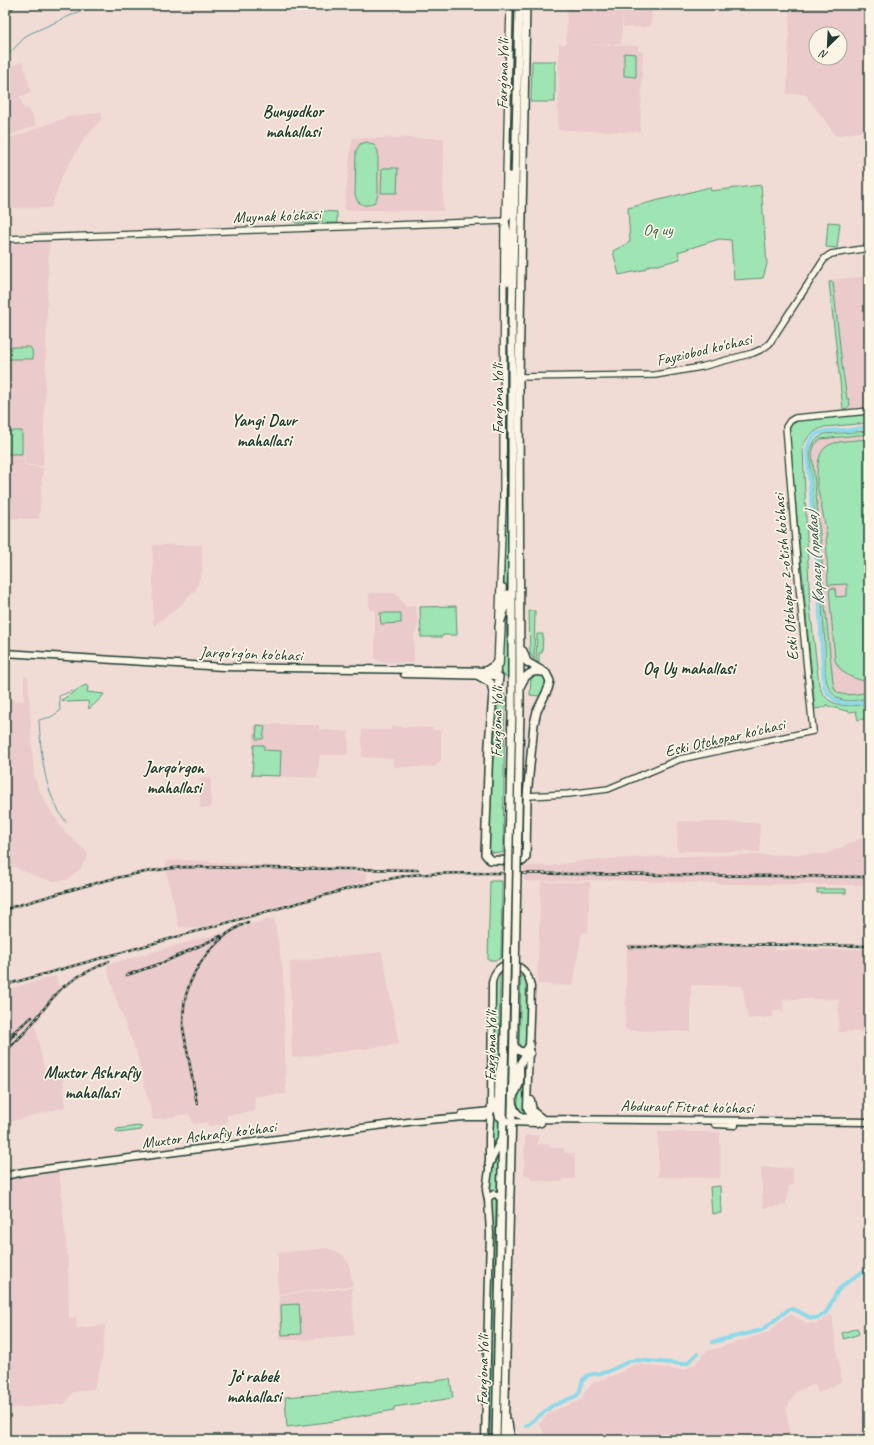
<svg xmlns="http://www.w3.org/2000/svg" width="874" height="1445" viewBox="0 0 874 1445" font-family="Caveat,sans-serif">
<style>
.built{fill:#eacaca;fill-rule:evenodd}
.green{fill:#9fe5b3;stroke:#5f9174}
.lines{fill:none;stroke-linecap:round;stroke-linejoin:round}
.stream{stroke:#609ba1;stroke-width:1}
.canal{stroke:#8cdae9;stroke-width:4}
.tertiary-casing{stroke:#1f3d34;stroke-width:8}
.secondary-casing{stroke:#1f3d34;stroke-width:9}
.primary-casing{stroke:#1f3d34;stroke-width:10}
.tertiary{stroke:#fcf5e5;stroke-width:5.5}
.secondary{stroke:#fcf5e5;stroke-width:6}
.primary{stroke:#fcf5e5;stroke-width:7}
.rail-casing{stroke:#1f3d34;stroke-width:2.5}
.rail{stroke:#fcf5e5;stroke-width:1;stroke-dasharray:3;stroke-linecap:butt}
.primary-bridge-casing{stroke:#1f3d34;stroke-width:10;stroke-linecap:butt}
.primary-bridge{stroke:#fcf5e5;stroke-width:7}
.labels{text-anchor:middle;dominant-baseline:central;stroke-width:3.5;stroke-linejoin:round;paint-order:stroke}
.street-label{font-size:16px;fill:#1f3d34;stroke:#fcf5e5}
.park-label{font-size:16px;fill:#395f4d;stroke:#fcf5e5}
.neighbourhood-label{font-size:17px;font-weight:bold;fill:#1f3d34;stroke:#fcf5e5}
.water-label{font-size:17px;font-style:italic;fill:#355c58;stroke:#fcf5e5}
</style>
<rect width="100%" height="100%" fill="#f1dcd5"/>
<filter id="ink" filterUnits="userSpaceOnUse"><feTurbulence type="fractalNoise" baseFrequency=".025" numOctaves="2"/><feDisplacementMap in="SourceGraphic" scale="8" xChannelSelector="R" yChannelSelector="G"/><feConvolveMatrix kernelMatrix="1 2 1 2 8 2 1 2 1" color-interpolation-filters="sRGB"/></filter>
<g filter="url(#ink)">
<path class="built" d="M 567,5 L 652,5 L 651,27 L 623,27 L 623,6 L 621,44 L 581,44 L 638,46 L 638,51 L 643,52 L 640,132 L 558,130 L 559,44 L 566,44 Z
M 790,5 L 869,5 L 869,130 L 836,136 L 805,94 L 787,94 ZM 816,34 L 840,34 L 840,58 L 816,58 Z
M 23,62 L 31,93 L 20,96 L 24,109 L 29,108 L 36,125 L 5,137 L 5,68 Z
M 102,112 L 102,118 L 83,141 L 62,176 L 51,208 L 5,208 L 5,140 L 68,117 Z
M 352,138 L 444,138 L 443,211 L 344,210 Z
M 49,241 L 43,466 L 25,464 L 24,440 L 24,465 L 43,468 L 39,519 L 5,518 L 5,430 L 24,429 L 5,429 L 5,242 Z
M 869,276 L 869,406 L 843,409 L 829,280 Z
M 869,434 L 869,692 L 841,695 L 839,694 L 835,689 L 831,667 L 812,454 L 815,444 L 818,441 L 824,438 Z
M 153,545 L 202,545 L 202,572 L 195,590 L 178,608 L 153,626 Z
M 369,593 L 395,593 L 406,607 L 415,606 L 419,624 L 414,634 L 414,663 L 380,662 L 375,659 L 375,610 L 369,610 Z
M 24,676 L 28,676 L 34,776 L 40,792 L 53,815 L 65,832 L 87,852 L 88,856 L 81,868 L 67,880 L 52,881 L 32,875 L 12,866 L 5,861 L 5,700 L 24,701 Z
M 254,724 L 319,725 L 319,729 L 349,732 L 348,755 L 320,755 L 317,778 L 252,775 Z
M 391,726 L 433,728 L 433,730 L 439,730 L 441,733 L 441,760 L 435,767 L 393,767 L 393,759 L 362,757 L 362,730 L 391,730 Z
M 200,778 L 211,778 L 211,808 L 200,808 Z
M 678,821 L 760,823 L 760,852 L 677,851 Z
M 869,835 L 869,885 L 729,884 L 608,880 L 524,881 L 524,867 L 528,867 L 529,866 L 550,866 L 589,860 L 676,856 L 826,854 Z
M 184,860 L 367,873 L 367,881 L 201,928 L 179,927 L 166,871 L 166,861 Z
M 541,882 L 590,882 L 588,933 L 582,932 L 573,986 L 537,984 Z
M 274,918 L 283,971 L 286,1094 L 255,1096 L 254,1112 L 227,1115 L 227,1124 L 207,1126 L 207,1122 L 193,1124 L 189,1114 L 153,1120 L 137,1054 L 118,1005 L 106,965 Z
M 627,944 L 774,947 L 775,954 L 776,950 L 869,949 L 869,1031 L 838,1032 L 839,999 L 783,999 L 783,1011 L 773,1011 L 773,1017 L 748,1019 L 742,986 L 691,985 L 691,1032 L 625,1030 Z
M 382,952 L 399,1044 L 292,1058 L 290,962 Z
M 55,976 L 61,989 L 35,1025 L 45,1074 L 63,1072 L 65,1107 L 5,1123 L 5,990 Z
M 658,1132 L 720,1132 L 720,1178 L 658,1177 Z
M 525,1135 L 538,1135 L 537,1144 L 550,1144 L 550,1148 L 564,1148 L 564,1153 L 575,1154 L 575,1179 L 563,1179 L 562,1182 L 531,1180 L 531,1176 L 524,1175 Z
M 761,1167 L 792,1168 L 794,1185 L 789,1186 L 786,1205 L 763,1208 Z
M 59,1170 L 68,1262 L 69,1318 L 76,1317 L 77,1328 L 105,1325 L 102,1360 L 94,1389 L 73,1392 L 65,1404 L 5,1409 L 5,1178 Z
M 328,1248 L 343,1255 L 349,1264 L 353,1286 L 278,1294 L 278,1253 Z
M 352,1288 L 354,1335 L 304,1340 L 280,1340 L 279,1295 Z
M 832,1314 L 841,1382 L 818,1393 L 815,1384 L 796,1392 L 786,1409 L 791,1440 L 548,1440 L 539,1424 L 549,1413 L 560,1408 L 577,1402 L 582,1399 L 584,1393 L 594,1382 L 617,1374 L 633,1365 L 639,1364 L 676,1370 L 684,1370 L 696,1363 L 705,1352 L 769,1332 L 786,1316 L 791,1315 L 807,1323 L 816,1324 Z"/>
<path class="green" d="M 513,5 L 515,5 L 513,132 L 509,181 L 512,132 Z
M 624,53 L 636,54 L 636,77 L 624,76 Z
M 532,61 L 555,61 L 555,102 L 531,102 Z
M 367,142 L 374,145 L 378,151 L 378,195 L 375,202 L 368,205 L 364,205 L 358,202 L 355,195 L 356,151 L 360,144 Z
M 382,168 L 398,168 L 397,193 L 381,193 Z
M 761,185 L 767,264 L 763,278 L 734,280 L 731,240 L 719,239 L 678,252 L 680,259 L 658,265 L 650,265 L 643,270 L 619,275 L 613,251 L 630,242 L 628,208 L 710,187 L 711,191 Z
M 322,211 L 337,212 L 337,223 L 322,223 Z
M 319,212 L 319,223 L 296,223 L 296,213 Z
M 828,222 L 840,223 L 837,248 L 826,247 Z
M 829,282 L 833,282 L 842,365 L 847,399 L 849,399 L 850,405 L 847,408 L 843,409 Z
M 7,347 L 30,347 L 32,350 L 33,359 L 8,359 Z
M 506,404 L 508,404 L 509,552 L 506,598 L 504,606 Z
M 869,414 L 869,423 L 824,427 C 814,431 806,436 803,448 L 810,608 L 819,684 C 825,709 849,707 869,704 L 869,718 L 858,720 L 856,711 L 850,712 L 828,706 L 826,704 L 826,707 L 815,709 L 789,432 L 791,425 L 800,420 Z
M 5,431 L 22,431 L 22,454 L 5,454 Z
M 869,431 L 869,434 L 821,439 L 815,444 L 812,453 L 821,546 L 824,596 L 833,682 C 834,685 834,689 836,691 C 842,698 861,693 869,692 L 869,698 C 857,700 841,705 832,693 C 822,680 826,661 825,646 C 822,608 820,571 817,533 C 814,506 810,478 810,451 L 815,440 L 824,434 Z
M 869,439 L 869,682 C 854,679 841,675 835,660 L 829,589 L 835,588 L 836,597 L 847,596 L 847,584 L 828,585 L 826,529 L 817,485 C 816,438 829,443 869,439 Z
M 456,606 L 457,635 L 443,635 L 442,637 L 421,637 L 420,607 Z
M 508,606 L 509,607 L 508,621 L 506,621 L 509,678 L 502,674 L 504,623 Z
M 529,611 L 535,611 L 534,660 L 530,653 Z
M 380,613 L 401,613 L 401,623 L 381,624 Z
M 537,634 L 543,634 L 542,653 L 539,653 L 539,663 L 536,661 Z
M 535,674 L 542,674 L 546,678 L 547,685 L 540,696 L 530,695 L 531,679 Z
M 86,685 L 88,687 L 87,692 L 104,694 L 101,698 L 89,709 L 88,701 L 68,702 L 61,700 C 71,695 75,690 86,685 Z
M 500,685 L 505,695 L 503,853 L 490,852 L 489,848 L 493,757 Z
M 257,725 L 265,726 L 263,739 L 256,739 Z
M 254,745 L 264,745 L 264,750 L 281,751 L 280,776 L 252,775 Z
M 490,881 L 502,881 L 501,958 L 497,960 L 488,960 Z
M 817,889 L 846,889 L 846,893 L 817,893 Z
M 500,973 L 499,1056 L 497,1068 L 494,1105 L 495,982 L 498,974 Z
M 521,975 L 525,979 L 526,986 L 527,1046 L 526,1048 L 519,1049 Z
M 526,1060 L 528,1116 L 523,1115 L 519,1111 L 518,1102 L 521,1080 L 521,1068 Z
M 496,1110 L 500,1122 L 500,1133 L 491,1155 L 491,1114 Z
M 138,1126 L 142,1127 L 141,1130 L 118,1133 L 116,1131 L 117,1129 Z
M 498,1151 L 497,1193 L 494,1192 L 492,1188 L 488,1187 C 492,1175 493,1163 498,1151 Z
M 720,1186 L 721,1213 L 712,1214 L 710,1187 Z
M 495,1197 L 496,1198 L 492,1434 L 491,1440 L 490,1440 L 493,1238 L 490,1198 Z
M 299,1304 L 301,1334 L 282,1335 L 281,1305 Z
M 857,1328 L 859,1334 L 844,1339 L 842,1333 Z
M 450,1379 L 453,1398 L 394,1407 L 394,1410 L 328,1422 L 287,1427 L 285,1397 L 367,1390 Z"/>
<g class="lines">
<path class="stream" d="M 5,58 L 27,35 L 94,5
M 66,822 C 44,793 41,756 39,720 L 51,717 L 60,711 L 59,696 L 72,691"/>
<path class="canal" d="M 869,427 C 863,428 856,429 850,430 C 831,431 810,426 807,452 L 817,561 L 824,686 C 833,707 850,705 869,701
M 713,1342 L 762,1330 L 789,1309 C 799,1308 806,1319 815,1318 C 828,1317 831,1301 837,1292 C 844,1282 858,1275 869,1268
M 526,1426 L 552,1406 L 576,1396 L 579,1393 L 583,1380 L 588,1375 L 607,1372 L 630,1361 L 636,1360 L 683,1364 L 687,1363 L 697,1354"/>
<defs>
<path id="tertiary" d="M 5,12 L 11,5
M 505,221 L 510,5
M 5,239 L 505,221
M 519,377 L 655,375 L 701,367 L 753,353 L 762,349 L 769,344 L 825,258 L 831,254 L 869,248
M 503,606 L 503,587
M 500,664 L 502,625
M 497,671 L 503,503 L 504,229
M 527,796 L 568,794 L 608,789 L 680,759 L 813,731 L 797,564 L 786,427 L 790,421 L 795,418 L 869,411"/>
<path id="secondary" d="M 5,653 L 223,667 L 497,671
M 486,670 L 494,665 L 497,660
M 404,674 L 496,676
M 531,1100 L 533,1111 L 542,1118
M 513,1104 C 516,1115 522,1118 533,1119 L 869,1122
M 462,1114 L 490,1111
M 512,1122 L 537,1123
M 715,1124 L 735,1125
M 5,1176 L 23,1172 L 60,1167 L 416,1121 L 464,1117 L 484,1117 L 489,1112
M 488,1200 L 489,1197 L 494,1194 L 497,1195 L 502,1200
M 485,1440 L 490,1233 L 488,1200 L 486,1190 L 489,1170 L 489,1136 L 491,1103 L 492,983 C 496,956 527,959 531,987 L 527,1108 L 531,1116 L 541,1123"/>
<path id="primary" d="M 509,282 L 508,237 L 505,221 L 509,213 L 511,176
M 499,627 L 507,602 L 508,594
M 477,675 L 491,683 L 493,693 L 489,745 L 485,854 L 490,860 L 523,861 L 526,857 L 527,796 L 534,724 L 537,711 L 548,689 L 550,681 L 546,673 L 527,662 L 523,651
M 521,685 C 525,675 531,670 542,672
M 497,696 L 499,677
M 512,709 L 512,317 L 519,5
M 520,710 L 519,377 L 526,5
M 514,1045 L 517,1050 L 522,1052 L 526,1051 L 530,1045
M 502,1061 L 499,1075 L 498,1110 L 499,1116 L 506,1121
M 513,1096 C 515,1093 518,1088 519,1084 C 522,1069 514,1064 530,1053
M 490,1111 L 494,1108 L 498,1100
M 489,1164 L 503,1136
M 508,1423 L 511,1440
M 496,1440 L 505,1029
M 504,1440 L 514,1029"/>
</defs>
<use href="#tertiary" class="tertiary-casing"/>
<use href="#secondary" class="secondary-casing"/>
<use href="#primary" class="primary-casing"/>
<use href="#tertiary" class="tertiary"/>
<use href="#secondary" class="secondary"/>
<use href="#primary" class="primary"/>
<defs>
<path id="rail" d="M 5,909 C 63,893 125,871 185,867 L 418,870
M 629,947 L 704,947
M 698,947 L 720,944 L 869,946
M 127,975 L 162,963 L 221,936
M 5,985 L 351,888 C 371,883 391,878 411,875 C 437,873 463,873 488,873 L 869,877
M 10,1035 L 32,1017
M 5,1043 L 16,1033
M 5,1052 L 27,1030 L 50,1001 L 63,987 L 79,976 L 109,961
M 197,1104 L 183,1028 C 183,1017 183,1006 186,995 C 194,964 219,934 248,922"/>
</defs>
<use href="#rail" class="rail-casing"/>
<use href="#rail" class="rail"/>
<defs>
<path id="primary-bridge" d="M 505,1029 L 512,709
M 514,1029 L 520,710"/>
</defs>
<use href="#primary-bridge" class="primary-bridge-casing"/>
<use href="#primary-bridge" class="primary-bridge"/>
</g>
</g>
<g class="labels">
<g class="street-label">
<text transform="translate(503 74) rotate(-89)">Farg'ona Yo'li</text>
<text transform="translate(277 216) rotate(-2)">Muynak ko'chasi</text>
<text transform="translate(704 350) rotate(-13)">Fayziobod ko'chasi</text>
<text transform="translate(498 399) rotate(-90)">Farg'ona Yo'li</text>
<text transform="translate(786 577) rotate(-95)">Eski Otchopar 2-o'tish ko'chasi</text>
<text transform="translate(251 654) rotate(2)">Jarqo'rg'on ko'chasi</text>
<text transform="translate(497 722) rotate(-89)">Farg'ona Yo'li</text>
<text transform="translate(725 738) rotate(-13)">Eski Otchopar ko'chasi</text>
<text transform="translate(491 1046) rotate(-89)">Farg'ona Yo'li</text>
<text transform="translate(687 1107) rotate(1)">Abdurauf Fitrat ko'chasi</text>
<text transform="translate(209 1135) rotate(-7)">Muxtor Ashrafiy ko'chasi</text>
<text transform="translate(483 1370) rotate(-89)">Farg'ona Yo'li</text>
</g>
<g class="park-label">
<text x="658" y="230">Oq uy</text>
</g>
<g class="neighbourhood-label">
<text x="293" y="111">Bunyodkor<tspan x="293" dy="20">mahallasi</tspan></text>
<text x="264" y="420">Yangi Davr<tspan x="264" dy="20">mahallasi</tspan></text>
<text x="689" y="668">Oq Uy mahallasi</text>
<text x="174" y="767">Jarqo'rgon<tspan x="174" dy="20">mahallasi</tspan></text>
<text x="92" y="1072">Muxtor Ashrafiy<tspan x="92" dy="20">mahallasi</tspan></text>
<text x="254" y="1376">Joʻrabek<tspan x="254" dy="20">mahallasi</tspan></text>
</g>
<g class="water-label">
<text transform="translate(815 558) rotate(-94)">Карасу (правая)</text>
</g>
</g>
<rect width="874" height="1445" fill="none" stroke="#fcf5e5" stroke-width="20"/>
<rect x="10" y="10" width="854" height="1425" fill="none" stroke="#1f3d34" stroke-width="1.5" filter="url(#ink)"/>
<g transform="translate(828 46) rotate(204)"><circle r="19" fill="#fcf5e5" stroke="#a4ab9e"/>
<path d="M0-3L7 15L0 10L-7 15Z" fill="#1f3d34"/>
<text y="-6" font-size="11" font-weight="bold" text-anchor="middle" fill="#1f3d34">N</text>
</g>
</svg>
